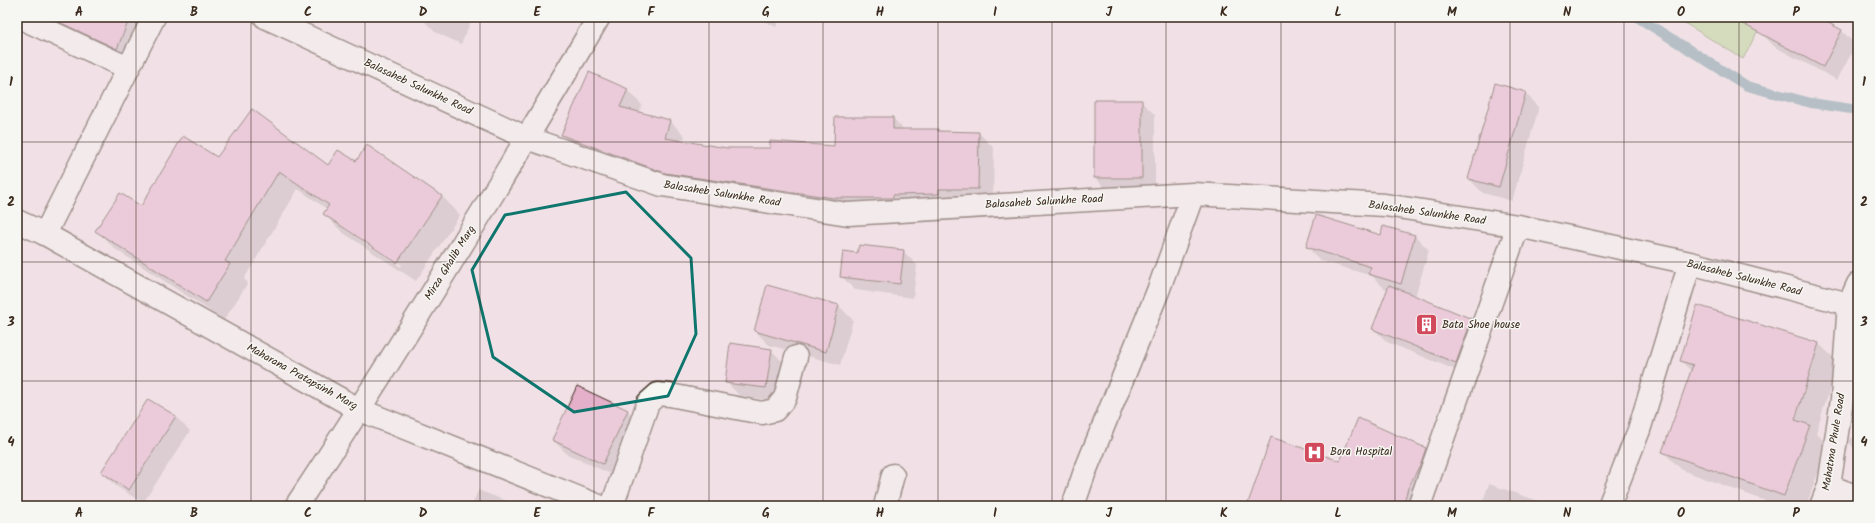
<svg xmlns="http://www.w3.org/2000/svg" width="1875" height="523" viewBox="0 0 1875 523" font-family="Kalam,sans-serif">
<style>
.green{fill:#b4d58f;stroke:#788056}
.shadow{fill:#0003;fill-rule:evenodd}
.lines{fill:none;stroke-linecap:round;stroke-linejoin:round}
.stream{stroke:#7095a0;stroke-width:10}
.building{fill:#e5b0ca;stroke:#3b2a1e}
.minor-casing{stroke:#3b2a1e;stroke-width:25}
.tertiary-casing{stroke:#3b2a1e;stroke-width:25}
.minor{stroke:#f6f6f2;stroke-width:22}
.tertiary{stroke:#f6f6f2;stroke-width:22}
.marked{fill:none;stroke:#0f766e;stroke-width:3;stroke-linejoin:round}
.grid{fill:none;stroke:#3b2a1e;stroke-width:1;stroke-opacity:0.55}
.labels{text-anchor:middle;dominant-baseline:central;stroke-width:3;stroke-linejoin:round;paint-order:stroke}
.street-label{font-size:11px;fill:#3b2a1e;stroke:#f6f6f2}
.poi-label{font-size:11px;fill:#3b2a1e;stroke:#f6f6f2;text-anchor:start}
.neatline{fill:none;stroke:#3b2a1e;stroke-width:1.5}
.grid-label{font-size:13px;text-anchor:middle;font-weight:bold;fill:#3b2a1e}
</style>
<rect width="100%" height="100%" fill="#f1e1e6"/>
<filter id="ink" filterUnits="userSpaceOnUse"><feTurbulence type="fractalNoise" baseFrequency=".025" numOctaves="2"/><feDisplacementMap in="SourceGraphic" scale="8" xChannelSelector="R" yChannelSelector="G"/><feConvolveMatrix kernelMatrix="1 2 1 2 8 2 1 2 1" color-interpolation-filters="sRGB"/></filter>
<g filter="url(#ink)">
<path class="green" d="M 1675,17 L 1765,17 L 1743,59 Z"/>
<path class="shadow" d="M 17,17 L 154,17 L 136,67 Z
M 422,17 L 473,17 L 461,44 L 435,32 L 421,18 Z
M 756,17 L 781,17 L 776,27 Z
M 1769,17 L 1815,17 L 1842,31 L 1856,45 L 1837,80 L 1775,47 L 1761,33 Z
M 627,90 L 642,105 L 639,113 L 670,121 L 685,136 L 683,142 L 727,149 L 835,147 L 893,118 L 904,130 L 938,130 L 941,132 L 979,133 L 994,148 L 993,204 L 908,209 L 681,188 L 578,150 L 562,135 Z
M 1525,93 L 1539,107 L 1512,201 L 1483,193 L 1469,179 Z
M 1141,101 L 1155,115 L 1155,192 L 1109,192 L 1095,178 Z
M 218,158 L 328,166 L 356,163 L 442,196 L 460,215 L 416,281 L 342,232 L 324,214 L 327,209 L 298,189 L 244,279 L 248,283 L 224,320 L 115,249 L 97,231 L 141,208 ZM 344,227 L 402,265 L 401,267 L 344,229 Z
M 1381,236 L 1415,236 L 1429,250 L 1415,297 L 1471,320 L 1485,334 L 1470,376 L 1387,342 L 1373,328 L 1389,290 L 1384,288 L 1372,276 L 1321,261 L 1307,247 Z
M 903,251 L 917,265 L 913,298 L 855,290 L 841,276 L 858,254 Z
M 768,286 L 839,306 L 853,320 L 840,365 L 769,345 L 755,331 Z
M 1819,344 L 1838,362 L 1816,433 L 1828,445 L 1806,506 L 1779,506 L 1682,470 L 1663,452 L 1692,372 L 1681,361 Z
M 771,350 L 785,364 L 780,402 L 740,396 L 726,382 Z
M 148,400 L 176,417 L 190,431 L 143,503 L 116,486 L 102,472 Z
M 628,411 L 642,425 L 617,477 L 567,454 L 553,440 Z
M 1850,437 L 1858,440 L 1858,454 L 1849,442 Z
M 1426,449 L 1444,467 L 1426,506 L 1248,506 L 1340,462 Z
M 1489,484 L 1553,506 L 1481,506 Z
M 478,490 L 507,501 L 513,506 L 472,506 Z"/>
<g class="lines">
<path class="stream" d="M 1637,17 L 1747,86 L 1811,103 L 1858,110"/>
</g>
<path class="building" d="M 48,17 L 130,17 L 117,49 Z
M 1730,17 L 1817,17 L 1842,30 L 1823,67 Z
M 589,72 L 628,89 L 620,107 L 670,120 L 665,138 L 727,148 L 770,148 L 770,141 L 834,146 L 835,117 L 893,117 L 893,129 L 938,129 L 938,131 L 979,132 L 978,189 L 939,189 L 939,194 L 893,195 L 893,198 L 834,198 L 665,173 L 561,135 Z
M 1495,83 L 1526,92 L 1499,187 L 1468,179 Z
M 1094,100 L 1142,100 L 1142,178 L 1094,178 Z
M 252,109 L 328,165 L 338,150 L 356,161 L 367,145 L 442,196 L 397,263 L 323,214 L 329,205 L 279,171 L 225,261 L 230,264 L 206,302 L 95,231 L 120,193 L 141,206 L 183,136 L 217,157 Z
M 1316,215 L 1381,235 L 1383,226 L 1415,235 L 1401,284 L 1368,274 L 1371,267 L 1306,247 Z
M 859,245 L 904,250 L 900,284 L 840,277 L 843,251 L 857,253 Z
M 767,285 L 839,305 L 826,352 L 754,331 Z
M 1389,285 L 1472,319 L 1456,363 L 1372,329 Z
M 1697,305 L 1819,343 L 1795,420 L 1810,425 L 1784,496 L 1662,452 L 1693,365 L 1680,361 Z
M 730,343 L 772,349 L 766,388 L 725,383 Z
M 577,386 L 628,410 L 603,464 L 552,440 Z
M 148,399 L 176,416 L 129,490 L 101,472 Z
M 1358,418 L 1426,448 L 1421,463 L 1408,488 L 1403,506 L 1247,506 L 1271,437 L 1340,461 Z"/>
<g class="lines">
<defs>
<path id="minor" d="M 19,17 L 128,68
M 265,17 L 527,138 L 662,185 L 848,214 L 1193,194 L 1385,205 L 1518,226 L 1690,263 L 1849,304
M 45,234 L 154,17
M 1829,486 L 1858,497
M 612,506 L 648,403 L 658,394 L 670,395 L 762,413 L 775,410 L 785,398 L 796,357
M 885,506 L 893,475
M 1073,506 L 1084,474 L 1158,291 L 1193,194
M 1419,506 L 1518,226
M 1609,506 L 1639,430 L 1690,263"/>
<path id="tertiary" d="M 17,221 L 45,234 L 360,410 L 599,506
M 296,506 C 402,346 501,182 599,17
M 1821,506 L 1829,486 L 1842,399 L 1849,304 L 1858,284"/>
</defs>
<use href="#minor" class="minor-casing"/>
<use href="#tertiary" class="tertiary-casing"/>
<use href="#minor" class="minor"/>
<use href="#tertiary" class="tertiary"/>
</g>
</g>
<path d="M0 0H1875V523H0ZM 626,192 L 691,258 L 696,334 L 668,396 L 574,412 L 493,357 L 472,270 L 505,215 Z" fill="#f1e1e6" fill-opacity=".55" fill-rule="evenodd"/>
<path class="marked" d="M 626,192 L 691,258 L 696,334 L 668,396 L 574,412 L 493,357 L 472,270 L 505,215 Z"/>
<path class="grid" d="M 136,17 L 136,506M 251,17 L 251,506M 365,17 L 365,506M 480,17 L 480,506M 594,17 L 594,506M 709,17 L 709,506M 823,17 L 823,506M 938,17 L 938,506M 1052,17 L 1052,506M 1166,17 L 1166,506M 1281,17 L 1281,506M 1395,17 L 1395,506M 1510,17 L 1510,506M 1624,17 L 1624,506M 1739,17 L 1739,506M 17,142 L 1858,142M 17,262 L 1858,262M 17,381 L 1858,381"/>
<defs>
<symbol id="building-square" viewBox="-11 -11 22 22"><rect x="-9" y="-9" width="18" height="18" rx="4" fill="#d1495b" stroke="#f6f6f2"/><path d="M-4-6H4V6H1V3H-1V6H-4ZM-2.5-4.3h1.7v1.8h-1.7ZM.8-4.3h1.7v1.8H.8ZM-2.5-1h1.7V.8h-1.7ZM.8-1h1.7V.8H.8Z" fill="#fff"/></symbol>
<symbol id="hospital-square" viewBox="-11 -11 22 22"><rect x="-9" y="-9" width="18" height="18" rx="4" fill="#d1495b" stroke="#f6f6f2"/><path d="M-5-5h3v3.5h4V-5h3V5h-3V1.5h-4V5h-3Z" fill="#fff"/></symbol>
</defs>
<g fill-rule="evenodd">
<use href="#building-square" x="1414" y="312" width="25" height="25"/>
<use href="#hospital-square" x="1302" y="440" width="25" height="25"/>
</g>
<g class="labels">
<g class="street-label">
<text transform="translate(418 87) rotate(25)">Balasaheb Salunkhe Road</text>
<text transform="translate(722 194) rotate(9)">Balasaheb Salunkhe Road</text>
<text transform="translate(1044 202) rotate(-3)">Balasaheb Salunkhe Road</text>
<text transform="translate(1427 213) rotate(8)">Balasaheb Salunkhe Road</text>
<text transform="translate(450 263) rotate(-58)">Mirza Ghalib Marg</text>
<text transform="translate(1744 278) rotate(14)">Balasaheb Salunkhe Road</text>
<text transform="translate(302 377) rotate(29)">Maharana Pratapsinh Marg</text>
<text transform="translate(1834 442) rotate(-81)">Mahatma Phule Road</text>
</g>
<g class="poi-label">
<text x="1442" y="325">Bata Shoe house</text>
<text x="1330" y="452">Bora Hospital</text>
</g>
</g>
<rect width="1875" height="523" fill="none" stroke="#f6f6f2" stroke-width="44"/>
<rect x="22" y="22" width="1831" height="479" class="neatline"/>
<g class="grid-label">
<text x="79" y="16">A</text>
<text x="194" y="16">B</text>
<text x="308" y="16">C</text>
<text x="423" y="16">D</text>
<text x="537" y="16">E</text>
<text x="651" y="16">F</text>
<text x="766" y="16">G</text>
<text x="880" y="16">H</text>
<text x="995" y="16">I</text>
<text x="1109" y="16">J</text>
<text x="1224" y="16">K</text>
<text x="1338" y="16">L</text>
<text x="1452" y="16">M</text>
<text x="1567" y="16">N</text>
<text x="1681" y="16">O</text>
<text x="1796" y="16">P</text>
<text x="11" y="86">1</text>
<text x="1864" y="86">1</text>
<text x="11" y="206">2</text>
<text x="1864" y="206">2</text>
<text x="11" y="326">3</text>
<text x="1864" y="326">3</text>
<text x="11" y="446">4</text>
<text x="1864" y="446">4</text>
<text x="79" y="517">A</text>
<text x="194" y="517">B</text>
<text x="308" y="517">C</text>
<text x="423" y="517">D</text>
<text x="537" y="517">E</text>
<text x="651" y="517">F</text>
<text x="766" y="517">G</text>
<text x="880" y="517">H</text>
<text x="995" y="517">I</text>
<text x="1109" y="517">J</text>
<text x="1224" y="517">K</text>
<text x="1338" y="517">L</text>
<text x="1452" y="517">M</text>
<text x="1567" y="517">N</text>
<text x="1681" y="517">O</text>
<text x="1796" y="517">P</text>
</g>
</svg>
